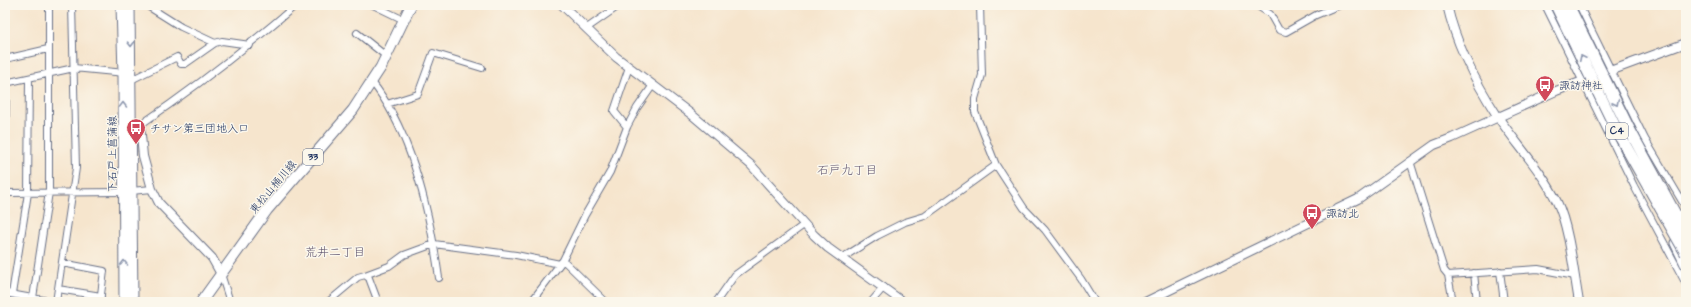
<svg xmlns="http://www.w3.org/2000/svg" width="1691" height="307" viewBox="0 0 1691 307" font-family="'Architects Daughter','Klee One',sans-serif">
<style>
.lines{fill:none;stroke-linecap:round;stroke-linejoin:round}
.minor-casing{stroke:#686f85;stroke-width:8}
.tertiary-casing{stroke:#686f85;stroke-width:10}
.secondary-casing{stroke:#686f85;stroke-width:11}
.primary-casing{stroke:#686f85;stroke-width:12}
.motorway-casing{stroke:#686f85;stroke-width:13}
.minor{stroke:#fff;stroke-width:6}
.tertiary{stroke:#fff;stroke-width:8}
.secondary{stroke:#fff;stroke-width:9}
.primary{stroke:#fff;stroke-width:10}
.motorway{stroke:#fff;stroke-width:11}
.motorway-bridge-casing{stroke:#686f85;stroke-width:13;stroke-linecap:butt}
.motorway-bridge{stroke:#fff;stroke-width:11}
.oneway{stroke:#8d97ae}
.labels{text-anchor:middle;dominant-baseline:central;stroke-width:3;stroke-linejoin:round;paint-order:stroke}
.shield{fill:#fbf7ec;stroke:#5e6b89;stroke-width:1}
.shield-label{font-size:10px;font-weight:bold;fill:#1b2f5e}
.poi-label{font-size:11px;fill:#1b2f5e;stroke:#fbf7ec;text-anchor:start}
.street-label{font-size:11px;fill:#1b2f5e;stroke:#fbf7ec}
.neighbourhood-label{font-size:12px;fill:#5f546e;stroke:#fbf7ec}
</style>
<rect width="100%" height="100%" fill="#fbf7ec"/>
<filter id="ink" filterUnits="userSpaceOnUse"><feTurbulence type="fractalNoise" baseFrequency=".025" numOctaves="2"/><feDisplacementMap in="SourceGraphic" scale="8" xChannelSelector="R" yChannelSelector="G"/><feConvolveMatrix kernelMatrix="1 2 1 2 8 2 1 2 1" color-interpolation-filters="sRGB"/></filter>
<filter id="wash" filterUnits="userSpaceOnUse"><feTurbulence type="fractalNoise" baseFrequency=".012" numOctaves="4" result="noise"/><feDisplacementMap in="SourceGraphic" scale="16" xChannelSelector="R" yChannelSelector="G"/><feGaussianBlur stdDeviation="0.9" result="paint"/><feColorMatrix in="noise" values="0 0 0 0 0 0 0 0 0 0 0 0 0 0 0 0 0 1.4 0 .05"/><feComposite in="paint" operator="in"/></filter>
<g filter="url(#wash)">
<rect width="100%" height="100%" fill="#f6e5cd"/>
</g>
<g filter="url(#ink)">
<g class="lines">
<defs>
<path id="minor" d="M 146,5 L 181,27 L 215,43
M 373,5 L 404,20
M 980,5 L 982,75 L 975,99 L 975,112 L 996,165 L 1024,208 L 1045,230 L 1081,279 L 1095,302
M 1256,5 L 1270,14 L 1279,30 L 1286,32 L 1316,15 L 1340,5
M 1545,5 L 1634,186 L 1686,284
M 1579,5 L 1645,139 L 1686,208
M 587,28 L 620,5
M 357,33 L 386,56
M 5,59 L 48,49
M 131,80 L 177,57 L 181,64 L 185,64 L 215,43 L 222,41 L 250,45
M 372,82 C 413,134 430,213 439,278
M 5,83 L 74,68 L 125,73
M 387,104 L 418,94 L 433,53 L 482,68
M 137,125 L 140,125 C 195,88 246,48 296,5
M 627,127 L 614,111 L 629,67
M 1410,161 L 1444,270 L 1448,275 L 1453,302
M 5,184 L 6,83
M 131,191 L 152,189
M 5,193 L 124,192
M 842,258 L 877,236 L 905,222 L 925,216 L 996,165
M 563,260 L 606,302
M 62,263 L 104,271 L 100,302
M 1500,271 L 1504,302
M 1474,273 L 1477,302
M 221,274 L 230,302
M 365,275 L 389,266 L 404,255 L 434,244 L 516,255 L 560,264
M 1448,275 L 1538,269 L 1575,276
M 58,289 L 101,296
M 5,293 L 54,302
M 12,294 L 28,193 L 29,78
M 33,298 L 49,192 L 49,8
M 56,302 L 76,168 L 72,5
M 328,302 L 358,277 L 365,275 L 369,278 L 378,302
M 531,302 L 563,260 L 585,215 L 610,172 L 627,127 L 637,108 L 653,85
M 716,302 L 735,275 L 805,224
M 871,302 L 884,287"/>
<path id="tertiary" d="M 562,5 L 616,57 L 691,114 L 751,165 L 814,235 L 828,248 L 903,302
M 1447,5 C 1456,45 1476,83 1498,117 C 1517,145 1542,171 1557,202 C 1569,226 1574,274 1579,302
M 140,125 L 143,156 L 152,189 L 159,203 L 212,258 L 221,274
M 1145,302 L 1358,199 L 1434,145 L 1452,138 L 1556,91 L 1686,43"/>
<path id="secondary" d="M 121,5 L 123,73 L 124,302
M 130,5 L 133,302"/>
<path id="primary" d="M 201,302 L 267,210 L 353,110 L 381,67 L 411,5"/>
<path id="motorway" d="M 1676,243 L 1686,264"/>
</defs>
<use href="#minor" class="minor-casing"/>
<use href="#tertiary" class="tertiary-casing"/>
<use href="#secondary" class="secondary-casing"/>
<use href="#primary" class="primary-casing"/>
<use href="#motorway" class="motorway-casing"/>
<use href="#minor" class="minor"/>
<use href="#tertiary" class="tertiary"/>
<use href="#secondary" class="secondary"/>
<use href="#primary" class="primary"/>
<use href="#motorway" class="motorway"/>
<defs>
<path id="motorway-bridge" d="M 1556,5 L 1617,131 L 1686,253
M 1568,5 L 1627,125 L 1686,234"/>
</defs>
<use href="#motorway-bridge" class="motorway-bridge-casing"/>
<use href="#motorway-bridge" class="motorway-bridge"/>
</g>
<defs><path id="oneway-chevron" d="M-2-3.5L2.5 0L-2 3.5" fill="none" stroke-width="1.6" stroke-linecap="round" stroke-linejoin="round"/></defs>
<g class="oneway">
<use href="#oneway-chevron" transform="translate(131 44) rotate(89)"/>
<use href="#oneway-chevron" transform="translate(1582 58) rotate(-116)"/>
<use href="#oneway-chevron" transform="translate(1616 103) rotate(63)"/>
<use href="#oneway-chevron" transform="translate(123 105) rotate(-90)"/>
<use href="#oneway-chevron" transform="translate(124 263) rotate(-90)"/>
</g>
</g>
<defs>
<symbol id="bus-pin" viewBox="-11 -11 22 30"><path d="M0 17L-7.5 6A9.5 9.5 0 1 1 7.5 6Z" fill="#d1495b" stroke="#fbf7ec"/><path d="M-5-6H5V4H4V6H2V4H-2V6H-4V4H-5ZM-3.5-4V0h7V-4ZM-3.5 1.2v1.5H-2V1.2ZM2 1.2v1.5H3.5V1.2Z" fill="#fff"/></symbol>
</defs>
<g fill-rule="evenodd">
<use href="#bus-pin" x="1534" y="74" width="22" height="30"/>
<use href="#bus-pin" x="125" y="117" width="22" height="30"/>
<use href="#bus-pin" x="1301" y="202" width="22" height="30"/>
</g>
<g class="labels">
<g class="shield">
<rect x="1606" y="123" width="22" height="16" rx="3"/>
<rect x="303" y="149" width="20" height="16" rx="3"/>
</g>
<g class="shield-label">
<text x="1617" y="131">C4</text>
<text x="313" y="157">33</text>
</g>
<g class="poi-label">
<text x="1559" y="85">諏訪神社</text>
<text x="150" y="128">チサン第三団地入口</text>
<text x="1326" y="213">諏訪北</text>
</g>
<g class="street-label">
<text transform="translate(112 154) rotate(-90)">下石戸上菖蒲線</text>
<text transform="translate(273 187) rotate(-50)">東松山桶川線</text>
</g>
<g class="neighbourhood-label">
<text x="847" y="170">石戸九丁目</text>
<text x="335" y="252">荒井二丁目</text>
</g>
</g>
<rect width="1691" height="307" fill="none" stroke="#fbf7ec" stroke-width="20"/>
</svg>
